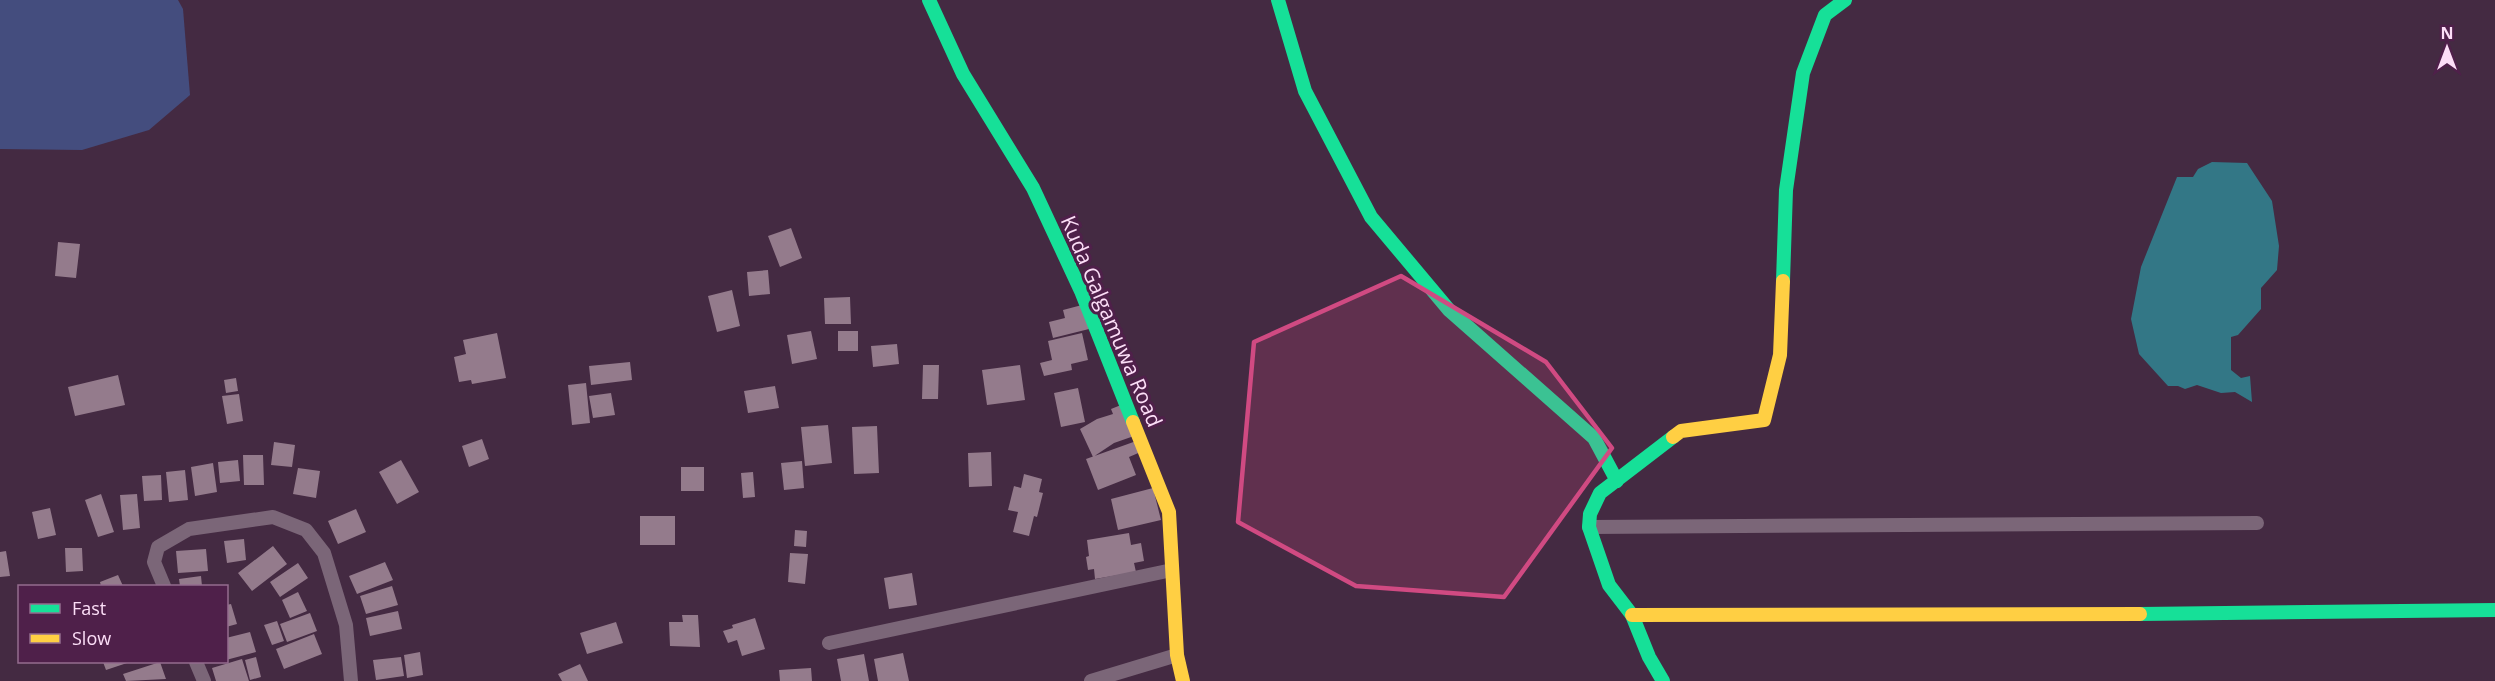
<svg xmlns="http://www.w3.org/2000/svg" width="2495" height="681" viewBox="0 0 2495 681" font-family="'Open Sans',sans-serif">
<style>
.green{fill:#444d7e}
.water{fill:#337786}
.building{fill:#947b8c}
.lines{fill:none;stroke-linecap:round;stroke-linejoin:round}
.street{stroke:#7b6678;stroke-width:14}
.fast{stroke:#16e098;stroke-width:14}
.slow{stroke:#ffcf43;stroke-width:14}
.marked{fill:#d04a82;fill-opacity:0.2;stroke:#d04a82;stroke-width:4.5;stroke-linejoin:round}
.labels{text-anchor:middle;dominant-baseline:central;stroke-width:6;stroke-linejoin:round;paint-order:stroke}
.street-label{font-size:21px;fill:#fcdef7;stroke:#4f204a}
</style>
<rect width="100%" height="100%" fill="#442a42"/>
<path class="green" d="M 0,0 L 178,0 L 183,9 L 190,95 L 149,130 L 82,150 L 0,149 Z"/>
<path class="water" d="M 2212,162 L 2247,163 L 2272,201 L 2279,246 L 2277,270 L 2261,288 L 2261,309 L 2238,335 L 2231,337 L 2231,370 L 2241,378 L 2250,376 L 2252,402 L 2235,392 L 2221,393 L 2197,385 L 2185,389 L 2178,386 L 2168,386 L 2139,354 L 2131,319 L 2141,267 L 2177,177 L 2193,177 L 2198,169 Z"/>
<path class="building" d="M 791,228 L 802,258 L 780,267 L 768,236 Z
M 58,242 L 80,244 L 76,278 L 55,276 Z
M 768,270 L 770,294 L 749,296 L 747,272 Z
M 732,290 L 740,326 L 717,332 L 708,296 Z
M 850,297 L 851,324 L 825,324 L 824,298 Z
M 1082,305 L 1089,329 L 1053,338 L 1049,322 L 1065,318 L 1063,310 Z
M 811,331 L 817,359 L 792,364 L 787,335 Z
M 838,331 L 858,331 L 858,351 L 838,351 Z
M 497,333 L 506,378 L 472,384 L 471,380 L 459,382 L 454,357 L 466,354 L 463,340 Z
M 1082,333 L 1088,360 L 1071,364 L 1072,370 L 1044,376 L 1040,363 L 1052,360 L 1048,341 Z
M 897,344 L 899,364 L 873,367 L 871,346 Z
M 630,362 L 632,380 L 591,385 L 589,366 Z
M 923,365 L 939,365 L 938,399 L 922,399 Z
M 1020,365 L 1025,400 L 987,405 L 982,370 Z
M 118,375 L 125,405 L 75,416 L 68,387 Z
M 236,378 L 238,391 L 226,393 L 224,380 Z
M 586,383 L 590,423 L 572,425 L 568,385 Z
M 775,386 L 779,408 L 748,413 L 744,391 Z
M 1078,388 L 1085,422 L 1061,427 L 1054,393 Z
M 611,393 L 615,415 L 593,418 L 589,396 Z
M 239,394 L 243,421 L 227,424 L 222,396 Z
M 1121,405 L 1134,436 L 1114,443 L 1093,457 L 1080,429 L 1097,419 L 1113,414 L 1111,409 Z
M 828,425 L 832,463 L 805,466 L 801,427 Z
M 877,426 L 879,473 L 854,474 L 852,427 Z
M 482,439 L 489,459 L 469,467 L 462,446 Z
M 1139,440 L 1143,451 L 1129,457 L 1136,475 L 1098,490 L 1086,459 Z
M 274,442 L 295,445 L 292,467 L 271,465 Z
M 991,452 L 992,486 L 969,487 L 968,453 Z
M 243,455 L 263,455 L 264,485 L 244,485 Z
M 238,460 L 240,481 L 220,483 L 218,462 Z
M 401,460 L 419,492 L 397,504 L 379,472 Z
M 802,461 L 804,488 L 784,490 L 781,463 Z
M 213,463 L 217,492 L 195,496 L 191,467 Z
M 681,467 L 704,467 L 704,491 L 681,491 Z
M 298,468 L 320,471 L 316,498 L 293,494 Z
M 185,470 L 188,500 L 169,502 L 166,472 Z
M 753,472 L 755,497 L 743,498 L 741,473 Z
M 1024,474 L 1042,479 L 1039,492 L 1043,493 L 1037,517 L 1034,516 L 1029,536 L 1013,532 L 1018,512 L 1008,510 L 1014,486 L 1021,488 Z
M 161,475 L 162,500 L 144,501 L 142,476 Z
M 1153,488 L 1161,520 L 1118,530 L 1111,499 Z
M 101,494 L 114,532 L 98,537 L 85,500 Z
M 137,494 L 140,528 L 123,530 L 120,495 Z
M 50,508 L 56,535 L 38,539 L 32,512 Z
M 356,509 L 366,532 L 338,544 L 328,521 Z
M 640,516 L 675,516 L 675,545 L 640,545 Z
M 795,530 L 807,531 L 806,547 L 794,546 Z
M 1129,533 L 1131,545 L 1141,543 L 1144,561 L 1134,563 L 1136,572 L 1095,579 L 1094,569 L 1088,570 L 1086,557 L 1089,556 L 1087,540 Z
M 244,539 L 246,560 L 227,563 L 224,541 Z
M 273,546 L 287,564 L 252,591 L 238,573 Z
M 65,548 L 82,548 L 83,571 L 66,572 Z
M 206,549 L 208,571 L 178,573 L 176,551 Z
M 6,551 L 10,576 L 0,577 L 0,552 Z
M 790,553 L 808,554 L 805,584 L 788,582 Z
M 385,562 L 393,580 L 357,594 L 349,576 Z
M 298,563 L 308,578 L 280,597 L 270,582 Z
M 912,573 L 917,605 L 889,609 L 884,578 Z
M 118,575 L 123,586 L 101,586 L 100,582 Z
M 201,576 L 202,586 L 180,586 L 179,579 Z
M 392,586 L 398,605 L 366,614 L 360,596 Z
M 298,592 L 307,611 L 290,618 L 282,600 Z
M 231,604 L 237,624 L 226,627 L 226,605 Z
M 398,611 L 402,629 L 370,636 L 366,618 Z
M 310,613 L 317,631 L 287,642 L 280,624 Z
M 682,615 L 698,615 L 700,647 L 670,646 L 669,622 L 683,622 Z
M 755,618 L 765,649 L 742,656 L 737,640 L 728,643 L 723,631 L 733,628 L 732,625 Z
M 277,621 L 284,641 L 272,645 L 264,625 Z
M 616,622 L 623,643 L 587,654 L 580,633 Z
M 250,632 L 256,652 L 226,660 L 226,638 Z
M 314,634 L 322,654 L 284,669 L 276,649 Z
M 420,652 L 423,675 L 407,678 L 404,655 Z
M 903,653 L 909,681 L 878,681 L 874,659 Z
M 864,654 L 869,681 L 841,681 L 837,659 Z
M 256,657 L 261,677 L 250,680 L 245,660 Z
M 401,657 L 404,676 L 376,680 L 373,660 Z
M 242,659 L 249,681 L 216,681 L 212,668 Z
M 103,662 L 130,662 L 106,670 Z
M 160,662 L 166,679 L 126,681 L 123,674 Z
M 580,664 L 588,681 L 562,681 L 558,674 Z
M 811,668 L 812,681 L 780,681 L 779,670 Z"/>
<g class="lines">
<path class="street" d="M 1589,527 L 2257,523
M 164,586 L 154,562 L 158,547 L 189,529 L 273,517 L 306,530 L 324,553 L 346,625 L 351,681
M 829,643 L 1172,570
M 196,662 L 204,681
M 1091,681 L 1177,655"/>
<path class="fast" d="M 929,0 L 963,74 L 1033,188 L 1081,291 L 1133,422
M 1278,0 L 1305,91 L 1371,217 L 1449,310 L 1594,438 L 1617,481
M 1783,281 L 1786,190 L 1803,73 L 1825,15 L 1845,0
M 2140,614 L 2495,610
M 1663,681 L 1649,657 L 1632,615 L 1609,585 L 1589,527 L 1590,514 L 1600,493 L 1673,437"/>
<path class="slow" d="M 1133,422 L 1169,512 L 1177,655 L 1183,681
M 1673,437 L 1681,431 L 1764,420 L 1780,355 L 1783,281
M 1632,615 L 2140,614"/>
</g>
<path class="marked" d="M 1401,276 L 1546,362 L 1612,448 L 1504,597 L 1356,586 L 1238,522 L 1254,342 Z"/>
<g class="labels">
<g class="street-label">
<text transform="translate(1112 321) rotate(67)">Kuda Galgamuwa Road</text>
</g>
</g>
<rect x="18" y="585" width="210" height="78" fill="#4f204a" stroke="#946c8f" stroke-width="1.5"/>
<rect x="30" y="604" width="30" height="9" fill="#16e098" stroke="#946c8f" stroke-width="1.5"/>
<text x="72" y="615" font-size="18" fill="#fcdef7">Fast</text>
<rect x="30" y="634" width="30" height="9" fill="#ffcf43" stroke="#946c8f" stroke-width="1.5"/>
<text x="72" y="645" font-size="18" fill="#fcdef7">Slow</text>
<g transform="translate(2447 48)" stroke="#4f204a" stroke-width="4.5" paint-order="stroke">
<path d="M0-4.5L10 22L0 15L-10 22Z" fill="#fcdef7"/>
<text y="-9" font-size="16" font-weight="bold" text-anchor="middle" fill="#fcdef7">N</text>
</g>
</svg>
